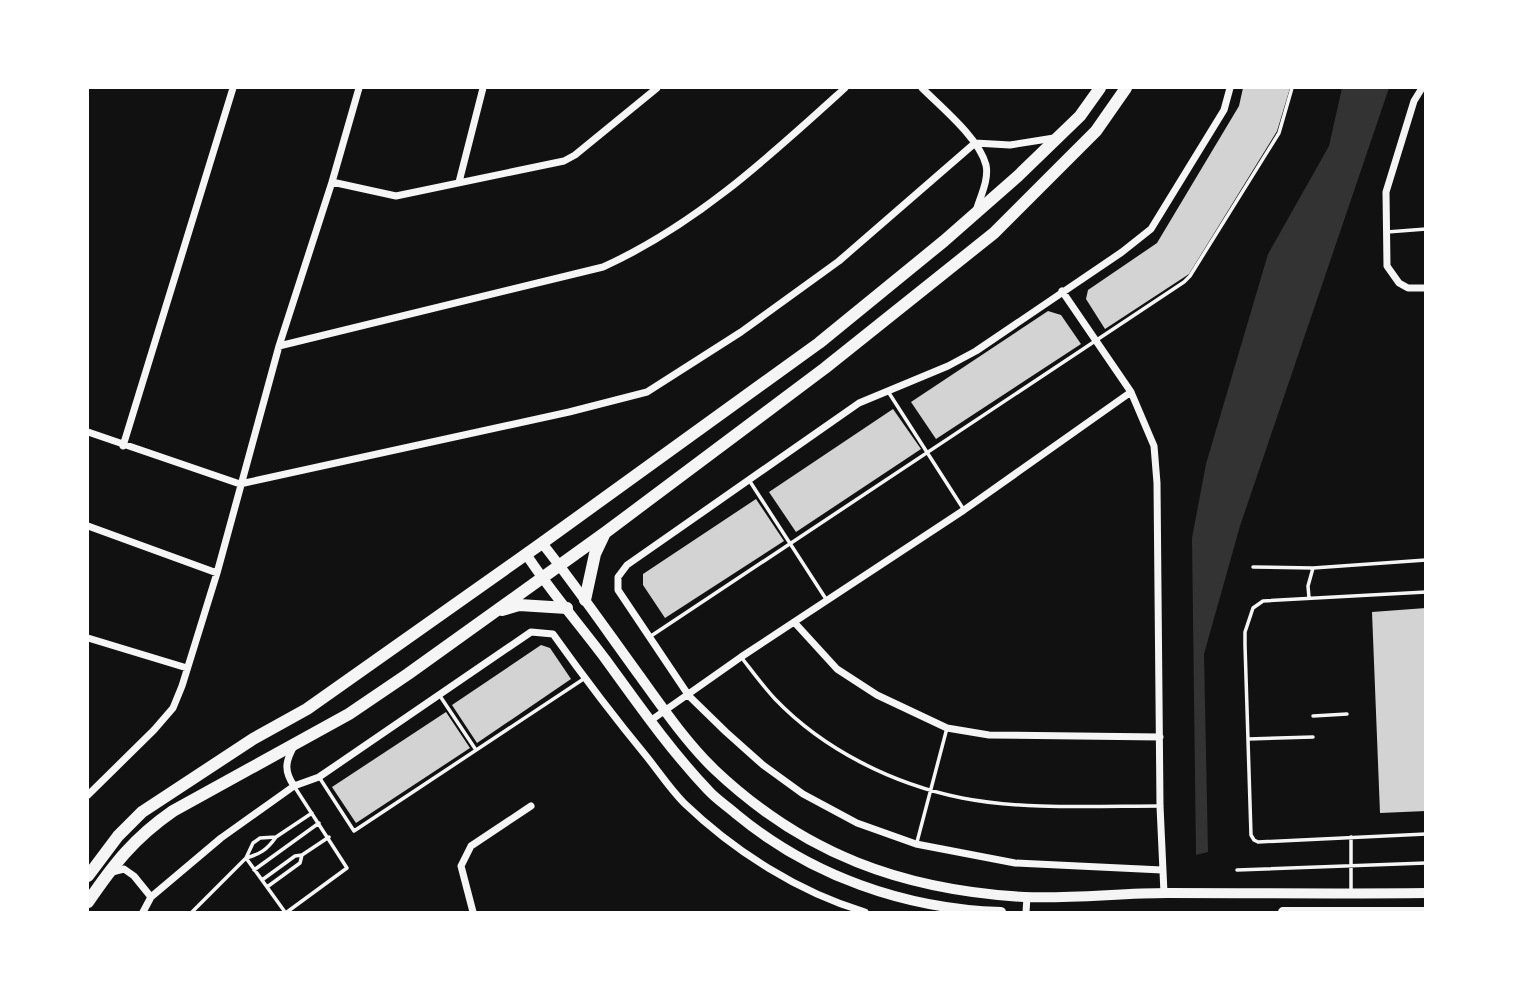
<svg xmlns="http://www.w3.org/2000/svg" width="1513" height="1000" viewBox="0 0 1513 1000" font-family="'Space Grotesk',sans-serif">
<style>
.water{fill:#333}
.building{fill:#d3d3d3}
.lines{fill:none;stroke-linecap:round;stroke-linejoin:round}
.service{stroke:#f5f5f5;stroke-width:3.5}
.minor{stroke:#f5f5f5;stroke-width:7}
.tertiary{stroke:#f5f5f5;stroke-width:10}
.primary{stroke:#f5f5f5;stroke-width:12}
</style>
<rect width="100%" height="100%" fill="#111"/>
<path class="water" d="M 1342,88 L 1389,88 L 1240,526 L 1204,654 L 1208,852 L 1196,855 L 1192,538 L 1206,464 L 1268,254 L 1329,146 Z"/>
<path class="building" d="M 1243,88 L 1290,88 L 1277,131 L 1189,274 L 1105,329 L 1086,299 L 1088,290 L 1157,243 L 1239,106 Z
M 1048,311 L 1061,315 L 1081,344 L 936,439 L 911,402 Z
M 893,409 L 921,449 L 796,532 L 769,492 Z
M 756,499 L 784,541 L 665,618 L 643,585 L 643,574 Z
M 1426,608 L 1426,811 L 1380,813 L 1372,612 Z
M 541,645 L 550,648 L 571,679 L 477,743 L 452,705 Z
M 446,712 L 470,748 L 356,823 L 332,787 Z"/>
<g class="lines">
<path class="service" d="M 1387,232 L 1426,229
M 889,393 L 964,510
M 749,480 L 826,599
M 1253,567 L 1313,568 L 1426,560
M 1426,592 L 1263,601 L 1253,608 L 1245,632 L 1245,645 L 1251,835 L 1254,840 L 1258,842 L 1426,834
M 1309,598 L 1308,586 L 1313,568
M 651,636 L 1184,282 L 1190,276 L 1279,133 L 1292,88
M 741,657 C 752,671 763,686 775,699 C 824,750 893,784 962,798 C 1023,810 1098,806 1160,806
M 440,696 L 476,750
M 1313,716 L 1347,714
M 1248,739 L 1313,737
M 319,777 L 354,831 L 585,678
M 276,837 C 267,850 260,854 246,858 L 285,912
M 917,842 L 947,728
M 254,870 L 319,823
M 1237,870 L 1426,863
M 262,880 L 295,856 L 302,855 L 329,837
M 267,887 L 300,863 L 302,855
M 1351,891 L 1351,837
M 192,912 L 246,858 L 253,843 L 260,838 L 276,837 L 312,813
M 287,912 L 347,868 L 294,786"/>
<path class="minor" d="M 922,88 C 941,107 979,138 986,165 C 989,179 981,195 977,208
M 1422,88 L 1414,101 L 1386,192 L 1387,266 L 1399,283 L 1408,288 L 1426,288
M 975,143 L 1010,145 L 1054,138
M 332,182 L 396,196 L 564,161 L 575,155 L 657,88
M 459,182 L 483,88
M 1062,291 L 1131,392 L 1154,446 L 1157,483 L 1160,806 L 1164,893
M 279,346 L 603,267 C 696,225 770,156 845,88
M 88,432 L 240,484
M 123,446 L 233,88
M 240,484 L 569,412 L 647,392 L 741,332 L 839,261 L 975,143
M 88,526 L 217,573
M 795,623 L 837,669 L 877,695 L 947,728 L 989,735 L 1160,737
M 88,638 L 187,668
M 650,721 L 741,657 L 964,510 L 1131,392
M 294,746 C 285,762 284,771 294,786
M 88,795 L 154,730 L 173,708 L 182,686 L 217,573 L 279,346 L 332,182 L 359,88
M 1162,870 L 1015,863 L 916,844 L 857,823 L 803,794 L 763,765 L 726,732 L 689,696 L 618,590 L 618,577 L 627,565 L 859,403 L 948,366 L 976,351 L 1122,252 L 1151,229 L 1224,110 L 1230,88
M 112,872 L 124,869 L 134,876 L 151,897
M 143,912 L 151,897 L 221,838 L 294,786 L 319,777 L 531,632 L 553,634 C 583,676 614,717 647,757 C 659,772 670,789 684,803 C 734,851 798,892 865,912
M 473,912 L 461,866 L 471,846 L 531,806
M 1026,912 L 1027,897"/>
<path class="tertiary" d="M 542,543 C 576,586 607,631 639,675 C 662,707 686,742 715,770 C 804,854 902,890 1024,897 C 1072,899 1120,893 1167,893 C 1253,893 1339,894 1426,893
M 526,554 C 550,591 580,625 606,660 C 638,704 670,750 708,790 C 716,799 727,806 736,814 C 811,876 905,909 1001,912
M 1283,912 L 1426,912"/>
<path class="primary" d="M 585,600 L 595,554 L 604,535
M 502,610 L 519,605 L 567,608
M 88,876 L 118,836 L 142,812 L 253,739 L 307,709 L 542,543 L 819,343 L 944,241 L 1018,176 L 1080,116 L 1100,88
M 88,902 C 114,864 134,838 173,811 L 349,714 L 408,674 L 606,532 L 825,368 L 994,233 L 1096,131 L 1126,88"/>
</g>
<rect width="1513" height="1000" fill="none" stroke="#ffffff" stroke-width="178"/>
</svg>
